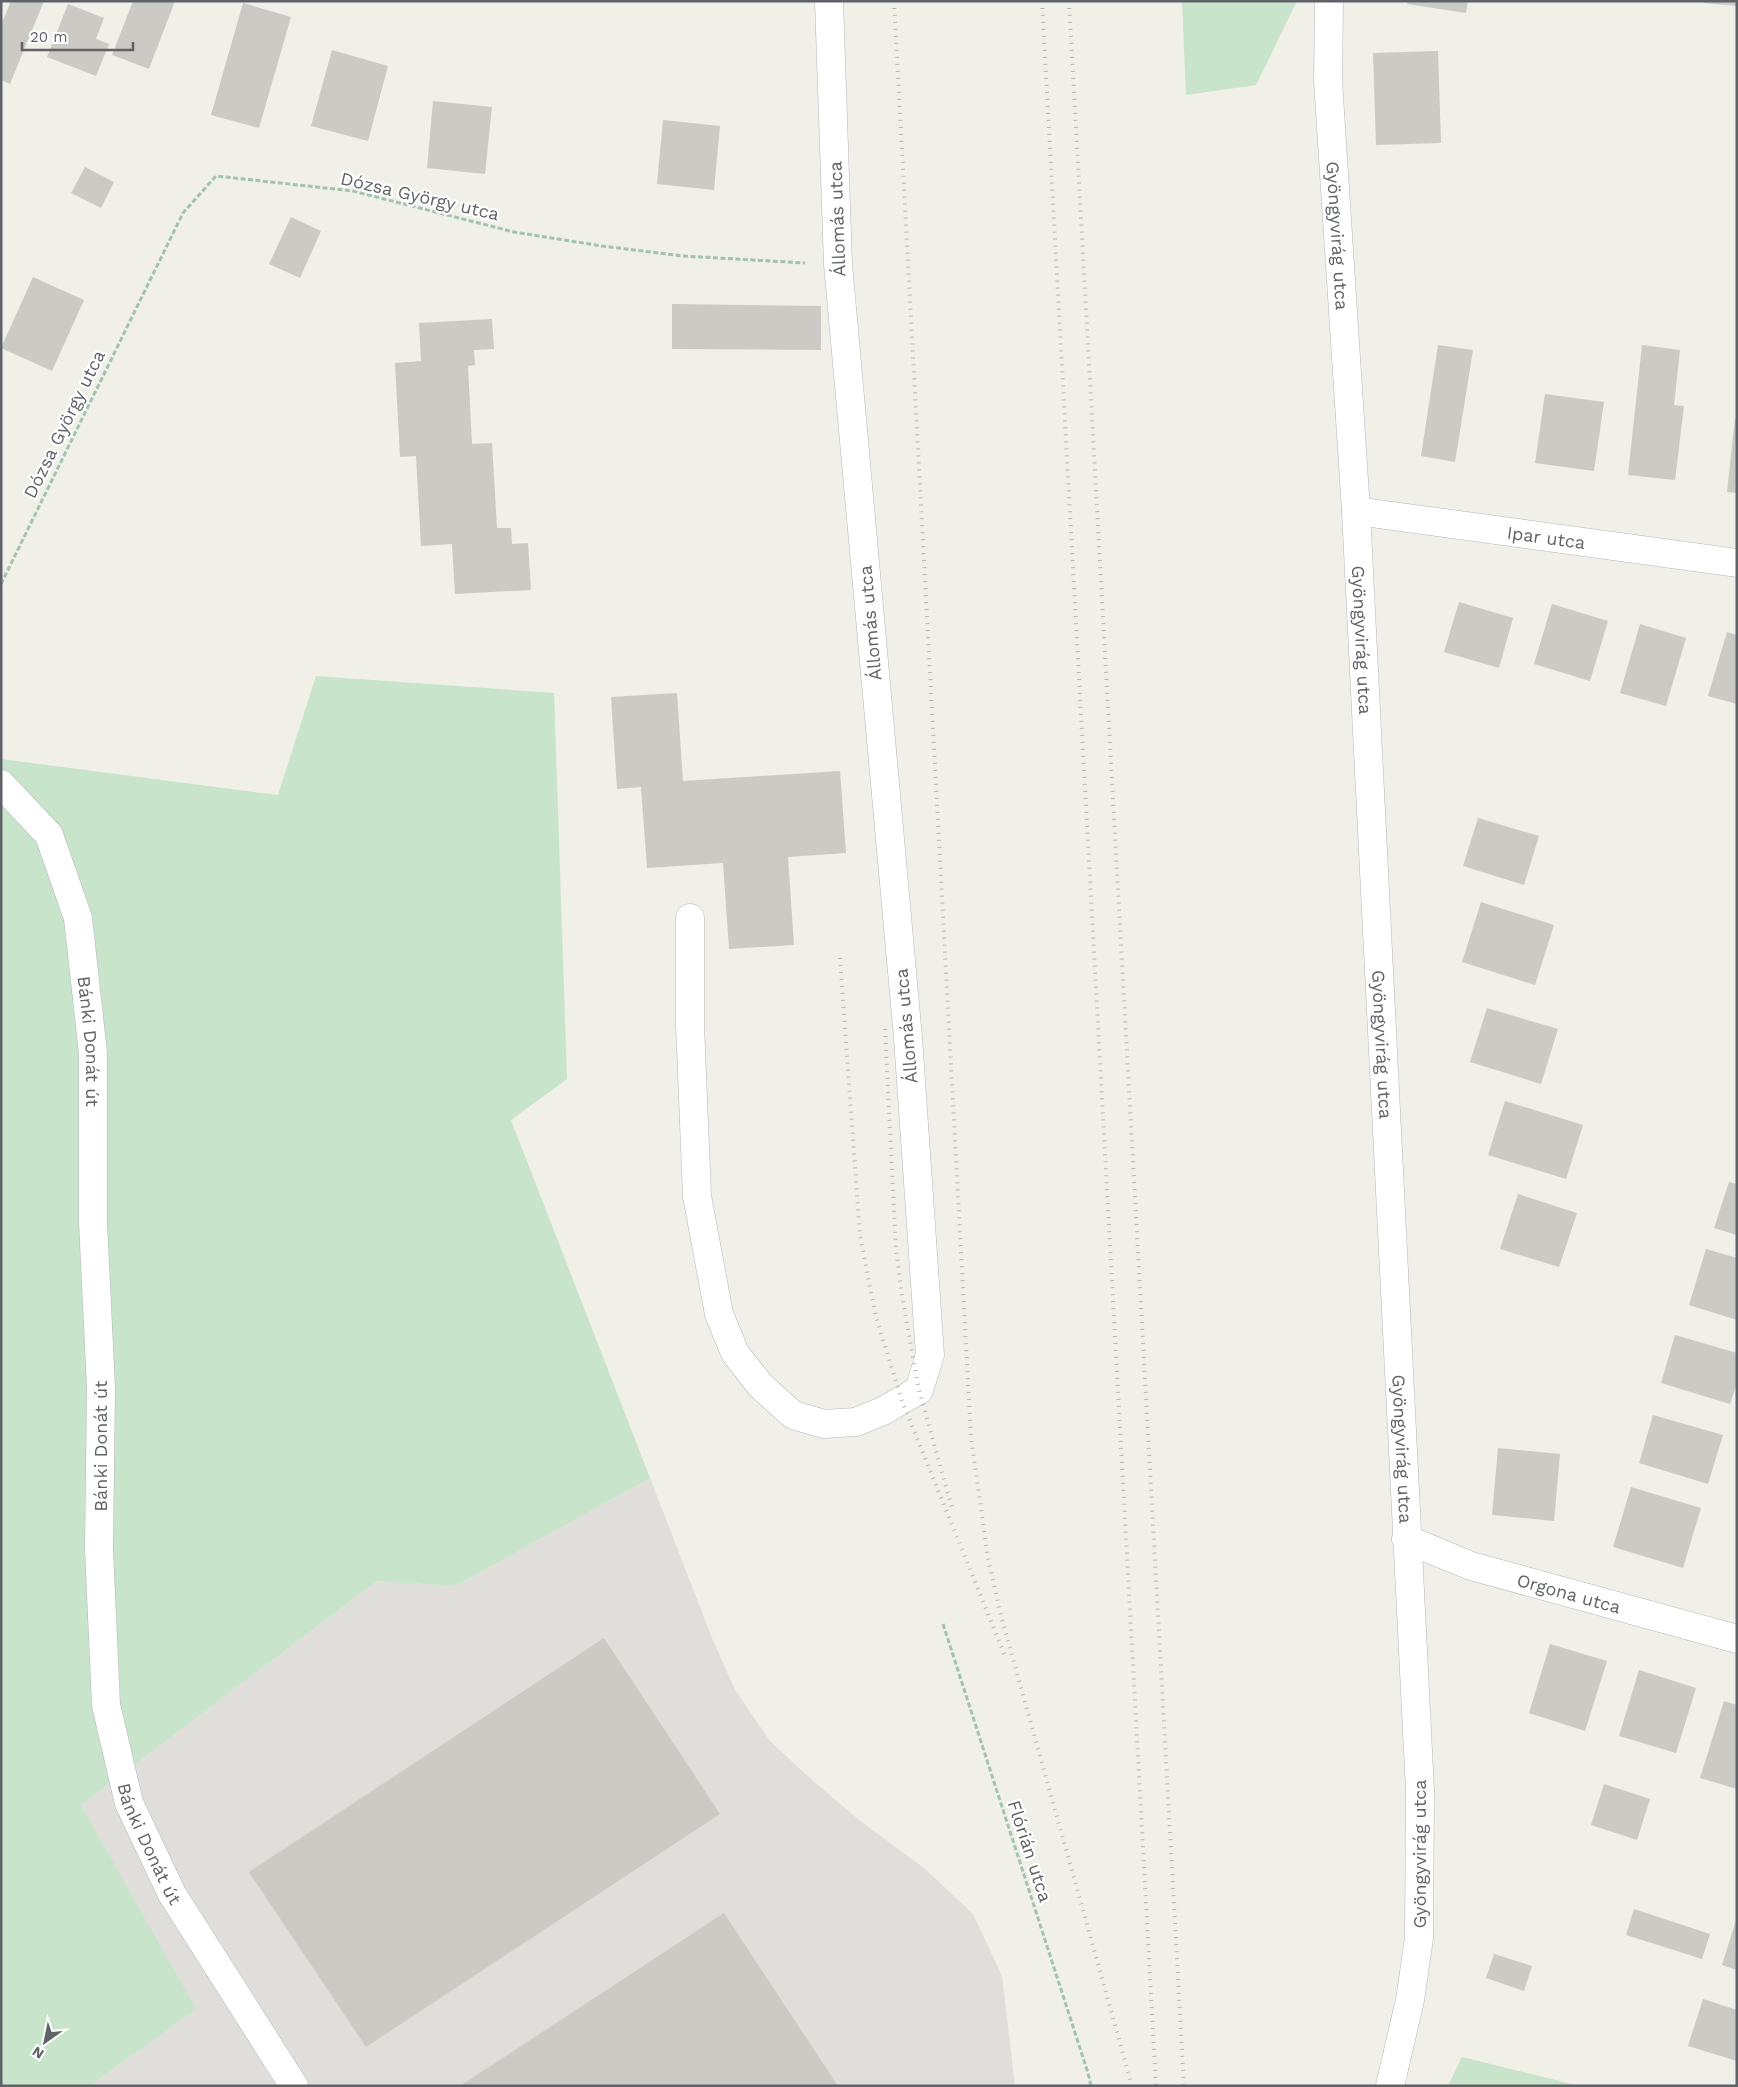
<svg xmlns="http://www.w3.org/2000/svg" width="1738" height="2087" viewBox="0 0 1738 2087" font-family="'Work Sans',sans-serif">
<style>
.industrial{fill:#dfdeda}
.green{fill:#c8e4ca}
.building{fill:#cbcac4}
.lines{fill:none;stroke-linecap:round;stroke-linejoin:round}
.street-casing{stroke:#b5b7bb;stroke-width:29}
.path{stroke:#a1c4ae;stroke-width:3;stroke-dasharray:5 2.5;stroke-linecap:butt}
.street{stroke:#fff;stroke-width:28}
.rail{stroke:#b5b6b6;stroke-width:4;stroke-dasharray:1 6;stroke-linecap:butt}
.labels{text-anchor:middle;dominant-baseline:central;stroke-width:4.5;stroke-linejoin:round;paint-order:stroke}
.street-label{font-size:18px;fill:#5f6266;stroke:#fff}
</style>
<rect width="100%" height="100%" fill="#f0efe8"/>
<path class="industrial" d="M 650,1478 L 712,1638 L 735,1690 L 770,1741 L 812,1780 L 859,1820 L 924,1868 L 973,1914 L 1002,1976 L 1015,2086 L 89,2086 L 195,2009 L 81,1805 L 377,1581 L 455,1586 Z"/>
<path class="green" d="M 1182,1 L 1297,1 L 1256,85 L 1186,95 Z
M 316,676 L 554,693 L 567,1079 L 511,1120 L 650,1478 L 455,1586 L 377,1581 L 81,1805 L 196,2009 L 89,2086 L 1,2086 L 1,759 L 278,795 Z
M 1462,2057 L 1580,2086 L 1448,2086 Z"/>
<path class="building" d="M 11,1 L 44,1 L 10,84 L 1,80 L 1,25 Z
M 133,1 L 175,1 L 149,69 L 112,55 Z
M 1408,1 L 1468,1 L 1466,13 L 1407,4 Z
M 1704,1 L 1737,1 L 1737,6 L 1704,3 Z
M 243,3 L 291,17 L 259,128 L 211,115 Z
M 68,4 L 104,18 L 96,39 L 109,44 L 96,76 L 47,57 Z
M 332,50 L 388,66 L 368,141 L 311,126 Z
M 1438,51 L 1441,143 L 1376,145 L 1373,53 Z
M 433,101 L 492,107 L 485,174 L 427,168 Z
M 663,120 L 720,126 L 714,190 L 657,184 Z
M 85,167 L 114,182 L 101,208 L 71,193 Z
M 291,217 L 321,231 L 300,278 L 269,264 Z
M 33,277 L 84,300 L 52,371 L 1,348 Z
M 672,304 L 821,306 L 821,350 L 672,349 Z
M 492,319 L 494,349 L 474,350 L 475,365 L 468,366 L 472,444 L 492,443 L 497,528 L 511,528 L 512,544 L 528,543 L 531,590 L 455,594 L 452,544 L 421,546 L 416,456 L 400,457 L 395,363 L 421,361 L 419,323 Z
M 1438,345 L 1473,350 L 1455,462 L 1421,456 Z
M 1642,345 L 1680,350 L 1674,405 L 1684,406 L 1675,480 L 1628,475 Z
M 1545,394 L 1604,402 L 1594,471 L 1535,463 Z
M 1735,418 L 1737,418 L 1737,493 L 1727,492 Z
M 1459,602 L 1513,618 L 1499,668 L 1444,652 Z
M 1552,604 L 1608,621 L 1590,681 L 1534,664 Z
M 1640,624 L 1686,638 L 1666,706 L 1620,693 Z
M 1727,632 L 1737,635 L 1737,704 L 1708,696 Z
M 677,693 L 683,781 L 840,771 L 846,853 L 788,857 L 794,945 L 729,949 L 723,863 L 647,868 L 641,787 L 617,789 L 611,697 Z
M 1478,818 L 1539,836 L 1524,885 L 1463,866 Z
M 1481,902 L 1554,925 L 1535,985 L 1462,962 Z
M 1487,1008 L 1558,1029 L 1541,1084 L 1470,1062 Z
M 1505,1101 L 1583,1125 L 1566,1179 L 1488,1155 Z
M 1729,1182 L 1737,1184 L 1737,1235 L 1714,1228 Z
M 1518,1194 L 1577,1213 L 1559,1267 L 1500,1249 Z
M 1706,1249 L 1737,1258 L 1737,1320 L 1689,1305 Z
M 1675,1335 L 1737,1353 L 1737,1383 L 1730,1404 L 1661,1383 Z
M 1653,1415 L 1723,1435 L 1708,1484 L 1639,1463 Z
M 1498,1448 L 1560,1454 L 1554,1521 L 1492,1515 Z
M 1631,1487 L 1701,1508 L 1683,1568 L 1613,1547 Z
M 604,1638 L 720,1814 L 366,2047 L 249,1872 Z
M 1550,1644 L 1607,1661 L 1585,1731 L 1529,1713 Z
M 1639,1670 L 1696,1688 L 1676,1753 L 1619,1736 Z
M 1724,1701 L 1737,1705 L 1737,1789 L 1700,1778 Z
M 1604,1784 L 1650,1799 L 1637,1840 L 1591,1825 Z
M 1634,1909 L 1710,1934 L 1702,1959 L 1626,1935 Z
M 724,1913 L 838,2086 L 460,2086 Z
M 1736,1920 L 1737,1920 L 1737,1970 L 1722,1965 Z
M 1494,1954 L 1532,1966 L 1524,1991 L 1486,1978 Z
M 1703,1999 L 1737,2010 L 1737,2061 L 1688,2046 Z"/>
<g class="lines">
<defs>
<g id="street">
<path id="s1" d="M 1329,1 L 1328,81 L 1356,511 L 1420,1791 L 1419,1938 L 1410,2000 L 1390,2086"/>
<path id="s2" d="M 1356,511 L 1737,563"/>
<path id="s3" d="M 1,784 L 49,835 L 78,918 L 93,1053 L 93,1222 L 101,1388 L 99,1549 L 106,1705 L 129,1803 L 172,1894 L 294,2086"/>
<path d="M 690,918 L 690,1025 L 697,1196 L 719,1314 L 735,1353 L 760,1385 L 793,1415 L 824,1424 L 856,1422 L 883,1411 L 919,1390 L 930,1355 L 908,1038 L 838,264 L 829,1"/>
<path id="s4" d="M 1406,1539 L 1471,1566 L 1737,1639"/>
</g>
</defs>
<use href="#street" class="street-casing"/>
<path class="path" d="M 1,584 L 183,213 L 216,176 L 353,191 L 514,232 L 602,246 L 683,256 L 805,263
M 943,1624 L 1088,2073 L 1091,2086"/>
<use href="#street" class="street"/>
<path class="rail" d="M 894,1 L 971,1438 L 988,1558 L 1001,1616 L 1132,2086
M 1042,1 L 1156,2086
M 1069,1 L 1184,2086
M 840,958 L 860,1236 L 876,1317 L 902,1401 L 1005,1656
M 885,1029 L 896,1250 L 902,1296 L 919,1390 L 952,1508"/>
</g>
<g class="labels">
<g class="street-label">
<text transform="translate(420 196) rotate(13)">Dózsa György utca</text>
<text transform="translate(837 219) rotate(-92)">Állomás utca</text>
<text stroke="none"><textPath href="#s1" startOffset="235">Gyöngyvirág utca</textPath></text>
<text transform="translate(64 424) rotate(-64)">Dózsa György utca</text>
<text stroke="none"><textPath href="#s2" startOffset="192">Ipar utca</textPath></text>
<text transform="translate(870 623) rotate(-95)">Állomás utca</text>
<text stroke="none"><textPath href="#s1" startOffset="640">Gyöngyvirág utca</textPath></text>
<text transform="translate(906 1026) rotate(-95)">Állomás utca</text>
<text stroke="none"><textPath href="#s3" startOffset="282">Bánki Donát út</textPath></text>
<text stroke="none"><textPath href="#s1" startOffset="1045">Gyöngyvirág utca</textPath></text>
<text transform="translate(100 1446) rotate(-90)">Bánki Donát út</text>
<text stroke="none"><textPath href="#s1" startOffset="1450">Gyöngyvirág utca</textPath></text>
<text stroke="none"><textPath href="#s4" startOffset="172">Orgona utca</textPath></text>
<text stroke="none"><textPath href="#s3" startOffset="1092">Bánki Donát út</textPath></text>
<text transform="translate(1030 1851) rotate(72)">Flórián utca</text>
<text transform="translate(1419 1854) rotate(-90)">Gyöngyvirág utca</text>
</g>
</g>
<rect width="1738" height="2087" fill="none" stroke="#5f6266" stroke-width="5"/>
<g transform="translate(45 2042) rotate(213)" stroke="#ffffff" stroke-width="4" paint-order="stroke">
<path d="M0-4L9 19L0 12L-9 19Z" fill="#5f6266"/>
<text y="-8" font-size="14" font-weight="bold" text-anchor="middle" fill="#5f6266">N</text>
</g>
<path d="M22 42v8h111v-8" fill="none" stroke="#5f6266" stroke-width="2.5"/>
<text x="30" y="42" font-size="15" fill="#5f6266" stroke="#ffffff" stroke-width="4" paint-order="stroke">20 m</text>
</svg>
